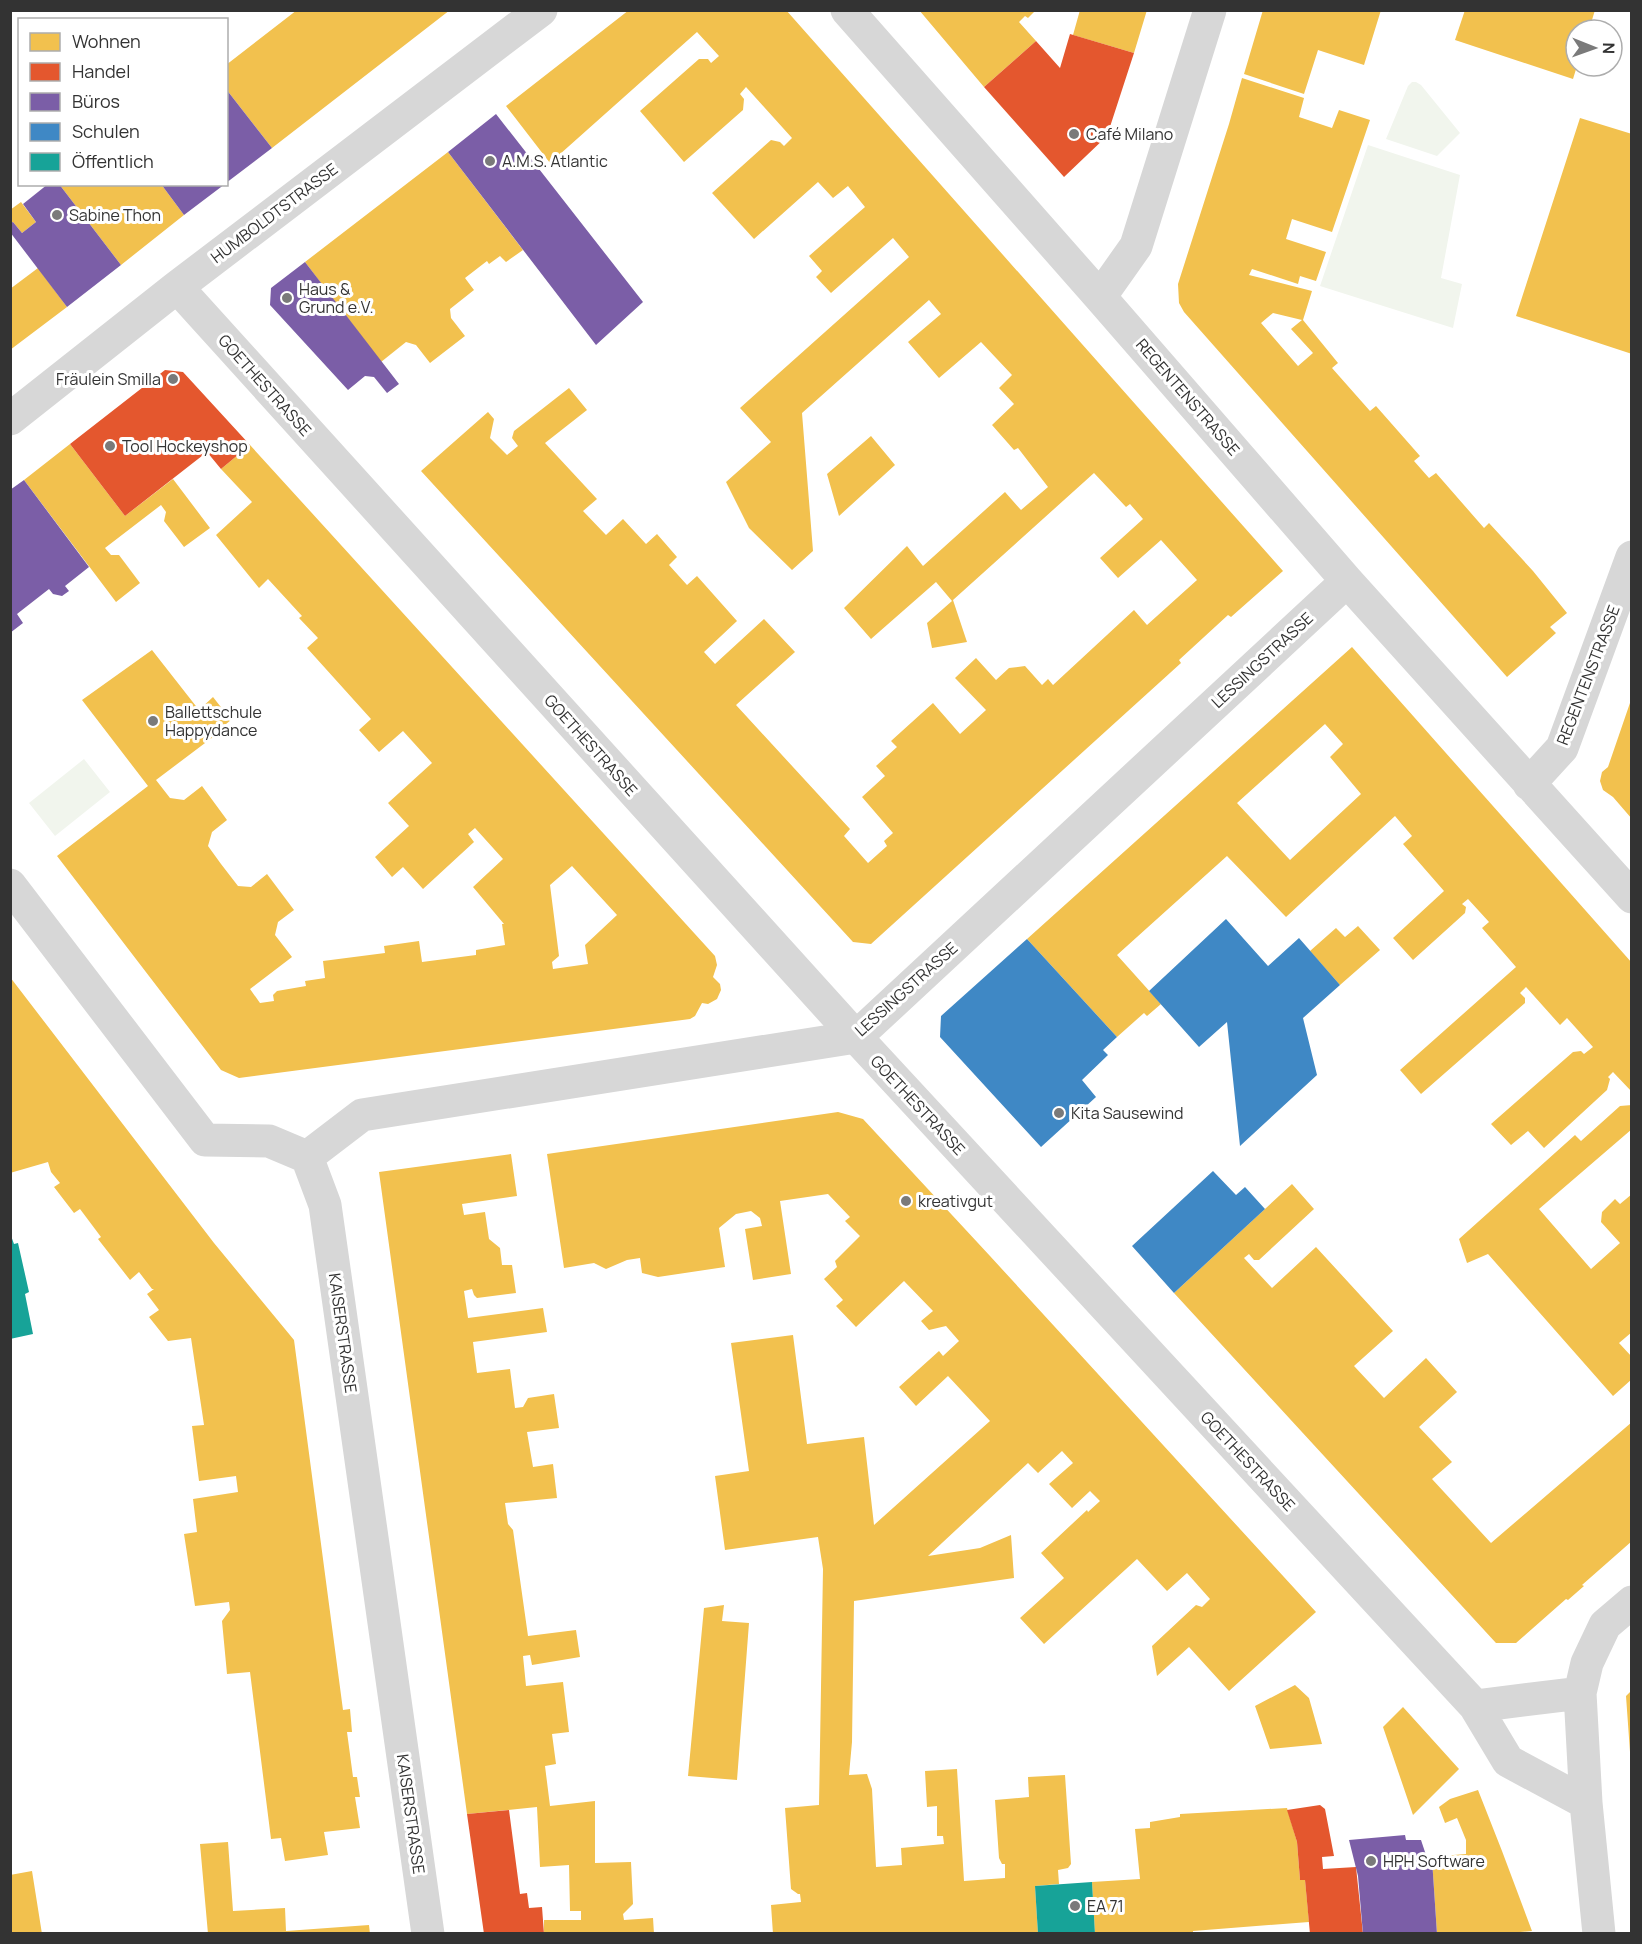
<svg xmlns="http://www.w3.org/2000/svg" width="1642" height="1944" viewBox="0 0 1642 1944" font-family="Manrope,sans-serif">
<style>
.green{fill:#f1f5ed}
.homes{fill:#f2c14e;fill-rule:evenodd}
.shops{fill:#e4572e}
.offices{fill:#7b5ea7}
.schools{fill:#3f88c5}
.public{fill:#17a398}
.lines{fill:none;stroke-linecap:round;stroke-linejoin:round}
.minor{stroke:#d7d7d7;stroke-width:33}
.poi-dot{fill:#7a7a7a;stroke:#fff;stroke-width:2}
.labels{text-anchor:middle;dominant-baseline:central;stroke-width:6;stroke-linejoin:round;paint-order:stroke}
.poi-label{font-size:16px;fill:#333;stroke:#fff;text-anchor:start}
.street-label{font-size:16px;fill:#333;stroke:#fff}
</style>
<rect width="100%" height="100%" fill="#fff"/>
<path class="green" d="M 1412,82 L 1416,82 L 1421,85 L 1460,133 L 1437,156 L 1386,139 L 1408,86 Z
M 1368,145 L 1460,175 L 1441,278 L 1462,284 L 1453,328 L 1320,286 Z
M 84,759 L 110,792 L 55,836 L 29,803 Z"/>
<path class="homes" d="M 297,10 L 450,10 L 272,148 L 226,89 L 226,65 Z
M 629,10 L 786,10 L 1283,571 L 1231,617 L 1228,615 L 1179,660 L 1181,663 L 871,944 L 853,942 L 421,471 L 488,412 L 494,419 L 490,438 L 507,455 L 518,446 L 512,438 L 514,431 L 569,388 L 587,410 L 545,443 L 597,499 L 583,511 L 606,535 L 623,519 L 646,544 L 657,534 L 677,557 L 669,565 L 687,585 L 697,576 L 737,621 L 704,652 L 715,664 L 764,619 L 795,652 L 736,705 L 850,829 L 844,836 L 868,863 L 887,846 L 884,841 L 893,833 L 862,797 L 885,776 L 876,766 L 897,747 L 891,741 L 933,703 L 960,734 L 986,710 L 955,678 L 976,658 L 996,680 L 1009,668 L 1025,666 L 1042,685 L 1048,679 L 1053,685 L 1134,610 L 1147,625 L 1197,580 L 1161,540 L 1118,578 L 1100,558 L 1143,519 L 1130,504 L 1126,507 L 1094,473 L 953,600 L 967,642 L 932,648 L 927,623 L 952,601 L 936,582 L 871,639 L 844,608 L 907,546 L 923,566 L 1005,492 L 1021,510 L 1048,487 L 1018,448 L 1014,450 L 992,425 L 1014,404 L 999,388 L 1012,375 L 981,342 L 939,378 L 908,342 L 941,314 L 929,300 L 802,413 L 813,551 L 792,570 L 749,528 L 726,482 L 771,442 L 740,408 L 909,257 L 893,238 L 831,293 L 816,277 L 822,271 L 809,256 L 865,207 L 848,186 L 833,198 L 818,182 L 754,239 L 712,193 L 771,140 L 780,142 L 784,146 L 792,138 L 746,87 L 740,94 L 744,99 L 743,110 L 684,162 L 640,111 L 699,59 L 708,59 L 711,63 L 719,56 L 697,32 L 550,163 L 506,106 Z
M 919,10 L 1036,10 L 1028,18 L 1025,16 L 1019,22 L 1036,41 L 984,87 Z
M 1080,10 L 1147,10 L 1134,53 L 1073,35 Z
M 1263,10 L 1381,10 L 1364,65 L 1318,50 L 1304,94 L 1244,74 Z
M 1465,10 L 1595,10 L 1589,30 L 1576,30 L 1577,66 L 1573,79 L 1455,40 Z
M 1242,78 L 1304,98 L 1299,117 L 1332,128 L 1339,110 L 1370,120 L 1332,232 L 1292,219 L 1286,239 L 1326,252 L 1316,281 L 1300,276 L 1298,284 L 1252,269 L 1249,275 L 1312,291 L 1303,320 L 1338,363 L 1332,368 L 1370,411 L 1376,406 L 1420,456 L 1414,461 L 1429,478 L 1436,473 L 1484,528 L 1489,523 L 1533,571 L 1567,613 L 1550,627 L 1556,633 L 1507,677 L 1184,312 L 1179,303 L 1178,284 L 1229,124 ZM 1273,313 L 1302,320 L 1291,329 L 1313,353 L 1298,366 L 1261,323 Z
M 1580,118 L 1632,134 L 1632,354 L 1516,316 Z
M 448,152 L 523,250 L 506,262 L 500,256 L 489,264 L 487,261 L 465,278 L 474,290 L 450,309 L 451,318 L 465,336 L 430,363 L 416,345 L 406,342 L 381,362 L 305,262 Z
M 59,184 L 161,184 L 184,215 L 121,265 Z
M 21,202 L 36,222 L 22,233 L 13,222 L 10,223 L 10,210 Z
M 38,268 L 67,307 L 10,350 L 10,289 Z
M 871,436 L 895,465 L 839,516 L 827,474 Z
M 70,444 L 125,516 L 173,479 L 210,528 L 184,547 L 164,521 L 166,512 L 161,505 L 105,548 L 111,555 L 119,555 L 140,583 L 116,602 L 24,480 Z
M 250,445 L 715,956 L 717,965 L 713,977 L 720,984 L 721,990 L 717,999 L 708,1004 L 702,1003 L 695,1016 L 690,1019 L 239,1078 L 221,1070 L 57,856 L 148,786 L 82,700 L 152,650 L 199,710 L 213,697 L 231,720 L 216,732 L 217,734 L 156,780 L 170,798 L 184,800 L 202,786 L 227,820 L 212,832 L 208,846 L 221,864 L 238,886 L 251,887 L 267,874 L 294,910 L 278,922 L 275,935 L 292,957 L 250,989 L 260,1003 L 274,1001 L 273,995 L 277,991 L 306,986 L 305,981 L 325,978 L 323,961 L 385,953 L 384,946 L 419,941 L 422,962 L 476,955 L 476,950 L 505,945 L 502,924 L 504,924 L 473,887 L 503,859 L 475,828 L 468,834 L 474,842 L 423,889 L 403,867 L 392,877 L 375,857 L 409,826 L 388,803 L 432,763 L 403,731 L 379,752 L 359,730 L 371,719 L 307,648 L 318,638 L 299,618 L 302,616 L 268,579 L 259,588 L 216,535 L 252,502 L 221,469 ZM 572,866 L 617,915 L 585,945 L 588,964 L 553,969 L 552,962 L 559,956 L 550,885 Z
M 1352,647 L 1632,963 L 1632,1092 L 1613,1072 L 1608,1077 L 1610,1079 L 1607,1090 L 1544,1148 L 1528,1131 L 1511,1145 L 1491,1124 L 1573,1052 L 1581,1051 L 1584,1054 L 1593,1047 L 1567,1018 L 1560,1025 L 1526,987 L 1520,993 L 1525,998 L 1525,1003 L 1421,1094 L 1400,1070 L 1516,967 L 1482,928 L 1489,922 L 1468,899 L 1462,904 L 1466,907 L 1465,913 L 1413,960 L 1393,938 L 1444,891 L 1403,844 L 1412,836 L 1395,816 L 1286,917 L 1227,856 L 1117,955 L 1161,1004 L 1147,1016 L 1144,1013 L 1117,1037 L 1027,939 ZM 1325,724 L 1343,744 L 1330,757 L 1361,794 L 1290,860 L 1237,803 Z
M 1631,700 L 1632,700 L 1632,819 L 1613,797 L 1603,790 L 1600,781 L 1602,772 L 1608,767 Z
M 1358,926 L 1380,950 L 1340,985 L 1310,951 L 1336,928 L 1345,937 Z
M 10,977 L 214,1243 L 294,1340 L 343,1710 L 350,1709 L 352,1732 L 347,1732 L 353,1777 L 357,1777 L 360,1797 L 355,1797 L 360,1828 L 324,1832 L 328,1855 L 285,1861 L 281,1838 L 271,1839 L 250,1672 L 227,1674 L 222,1621 L 230,1610 L 229,1602 L 195,1606 L 184,1534 L 197,1532 L 193,1499 L 238,1492 L 236,1476 L 199,1481 L 192,1426 L 204,1425 L 191,1338 L 168,1341 L 149,1317 L 159,1310 L 147,1294 L 154,1289 L 152,1289 L 139,1272 L 130,1280 L 98,1239 L 101,1237 L 80,1209 L 74,1213 L 54,1187 L 60,1183 L 51,1172 L 48,1162 L 10,1173 L 10,1099 L 12,1099 L 10,1096 Z
M 1632,1105 L 1632,1129 L 1539,1209 L 1591,1269 L 1620,1243 L 1601,1222 L 1602,1212 L 1615,1199 L 1620,1204 L 1632,1194 L 1632,1332 L 1619,1343 L 1632,1357 L 1632,1379 L 1613,1396 L 1488,1254 L 1467,1263 L 1459,1239 L 1575,1135 L 1581,1141 L 1620,1106 Z
M 838,1112 L 863,1119 L 990,1256 L 1316,1612 L 1229,1691 L 1189,1647 L 1157,1676 L 1152,1646 L 1196,1605 L 1202,1607 L 1210,1599 L 1187,1573 L 1167,1591 L 1137,1559 L 1044,1644 L 1020,1618 L 1064,1578 L 1041,1553 L 1087,1510 L 1088,1512 L 1100,1501 L 1090,1491 L 1072,1508 L 1049,1484 L 1073,1463 L 1062,1451 L 1038,1473 L 1028,1463 L 928,1556 L 980,1548 L 1011,1535 L 1014,1578 L 854,1601 L 852,1742 L 849,1775 L 867,1774 L 872,1789 L 876,1867 L 902,1865 L 901,1848 L 944,1844 L 943,1836 L 937,1836 L 937,1806 L 927,1807 L 925,1771 L 957,1769 L 964,1881 L 1005,1878 L 1005,1864 L 1002,1864 L 999,1858 L 995,1800 L 1029,1797 L 1028,1777 L 1065,1775 L 1071,1864 L 1068,1868 L 1058,1870 L 1059,1884 L 1035,1886 L 1038,1934 L 773,1934 L 771,1905 L 801,1902 L 800,1894 L 798,1894 L 791,1889 L 785,1808 L 819,1805 L 823,1569 L 818,1537 L 725,1550 L 715,1476 L 749,1471 L 731,1343 L 793,1335 L 807,1444 L 864,1437 L 874,1525 L 990,1421 L 948,1376 L 916,1406 L 899,1387 L 939,1351 L 943,1356 L 959,1341 L 946,1326 L 929,1330 L 921,1321 L 933,1311 L 904,1281 L 856,1327 L 836,1306 L 843,1300 L 824,1279 L 837,1267 L 835,1261 L 860,1236 L 845,1221 L 850,1217 L 828,1194 L 780,1201 L 791,1274 L 753,1280 L 745,1229 L 762,1226 L 760,1218 L 751,1211 L 736,1214 L 719,1228 L 725,1267 L 658,1277 L 642,1273 L 640,1258 L 627,1260 L 606,1269 L 594,1263 L 564,1268 L 547,1154 Z
M 511,1154 L 517,1196 L 462,1204 L 464,1215 L 485,1212 L 489,1239 L 500,1248 L 502,1265 L 512,1265 L 516,1293 L 477,1298 L 474,1295 L 472,1289 L 464,1291 L 468,1318 L 543,1308 L 547,1332 L 473,1342 L 477,1373 L 510,1369 L 515,1408 L 523,1407 L 528,1398 L 554,1394 L 559,1428 L 527,1432 L 533,1467 L 553,1464 L 557,1498 L 505,1503 L 508,1524 L 513,1530 L 528,1636 L 576,1630 L 580,1657 L 532,1665 L 530,1655 L 523,1656 L 526,1686 L 563,1682 L 569,1732 L 552,1734 L 556,1764 L 545,1766 L 550,1806 L 595,1801 L 595,1863 L 631,1862 L 633,1904 L 623,1914 L 624,1920 L 653,1918 L 654,1934 L 544,1934 L 544,1920 L 581,1920 L 581,1911 L 570,1911 L 569,1865 L 540,1867 L 537,1807 L 467,1814 L 379,1172 Z
M 1292,1184 L 1314,1209 L 1259,1260 L 1254,1260 L 1249,1254 L 1244,1258 L 1272,1288 L 1316,1247 L 1393,1331 L 1354,1366 L 1384,1398 L 1426,1358 L 1457,1392 L 1419,1427 L 1452,1462 L 1432,1479 L 1491,1543 L 1632,1422 L 1632,1541 L 1582,1585 L 1584,1586 L 1568,1600 L 1566,1599 L 1516,1643 L 1496,1643 L 1174,1293 Z
M 724,1605 L 722,1621 L 749,1623 L 737,1780 L 688,1776 L 704,1608 Z
M 1295,1685 L 1309,1698 L 1322,1744 L 1270,1749 L 1255,1706 Z
M 1632,1690 L 1632,1751 L 1630,1752 L 1626,1696 Z
M 1403,1707 L 1459,1769 L 1413,1815 L 1383,1727 Z
M 1478,1790 L 1502,1851 L 1532,1931 L 1498,1934 L 1437,1934 L 1432,1859 L 1428,1857 L 1466,1854 L 1466,1840 L 1457,1818 L 1445,1823 L 1439,1807 L 1450,1799 Z
M 1287,1808 L 1297,1842 L 1300,1880 L 1305,1880 L 1309,1922 L 1193,1931 L 1193,1934 L 1095,1934 L 1092,1882 L 1140,1879 L 1135,1829 L 1150,1828 L 1150,1822 L 1180,1817 L 1180,1814 Z
M 228,1842 L 233,1911 L 285,1908 L 286,1931 L 369,1925 L 370,1934 L 208,1934 L 200,1844 Z
M 32,1871 L 42,1934 L 10,1934 L 10,1875 Z"/>
<path class="shops" d="M 1070,34 L 1134,53 L 1107,136 L 1064,177 L 984,87 L 1036,41 L 1060,68 Z
M 165,370 L 183,372 L 250,445 L 221,469 L 207,452 L 125,516 L 70,444 Z
M 1320,1805 L 1325,1809 L 1334,1856 L 1322,1857 L 1323,1869 L 1356,1867 L 1363,1934 L 1310,1934 L 1305,1880 L 1300,1880 L 1297,1842 L 1287,1810 Z
M 509,1810 L 520,1894 L 527,1893 L 529,1908 L 542,1907 L 544,1934 L 484,1934 L 467,1814 Z"/>
<path class="offices" d="M 226,89 L 272,148 L 226,183 Z
M 496,114 L 643,302 L 596,345 L 448,152 Z
M 48,184 L 59,184 L 121,265 L 67,307 L 10,232 L 10,223 L 13,222 L 22,233 L 36,222 L 23,204 Z
M 161,184 L 225,184 L 184,215 Z
M 305,262 L 399,384 L 387,393 L 374,377 L 365,376 L 348,390 L 270,305 L 271,288 Z
M 24,480 L 89,567 L 65,586 L 69,591 L 62,596 L 53,594 L 49,589 L 17,614 L 23,623 L 10,633 L 10,490 Z
M 1405,1835 L 1406,1840 L 1421,1840 L 1426,1855 L 1432,1859 L 1437,1934 L 1363,1934 L 1358,1876 L 1349,1840 Z"/>
<path class="schools" d="M 1226,919 L 1268,966 L 1299,938 L 1340,985 L 1303,1018 L 1317,1075 L 1240,1146 L 1227,1022 L 1199,1047 L 1149,991 Z
M 1027,939 L 1117,1037 L 1103,1050 L 1108,1055 L 1082,1080 L 1096,1097 L 1041,1147 L 940,1037 L 941,1016 Z
M 1213,1171 L 1236,1195 L 1245,1187 L 1265,1209 L 1174,1293 L 1132,1246 Z"/>
<path class="public" d="M 10,1233 L 14,1244 L 18,1243 L 29,1292 L 25,1294 L 33,1334 L 10,1339 Z
M 1092,1882 L 1095,1934 L 1038,1934 L 1035,1886 Z"/>
<g class="lines">
<path class="minor" d="M 847,10 L 1100,297 L 1347,581 L 1632,897
M 177,287 L 856,1037 L 1475,1706 L 1508,1761 L 1586,1803
M 1100,297 L 1136,246 L 1210,10
M 10,419 L 177,287 L 541,10
M 1529,784 L 1562,748 L 1632,557
M 10,885 L 205,1140 L 269,1141 L 307,1157 L 325,1205 L 428,1934
M 307,1157 L 362,1115 L 856,1037 L 1347,581
M 1475,1706 L 1580,1693
M 1599,1934 L 1586,1803 L 1580,1693 L 1587,1663 L 1605,1625 L 1632,1602"/>
</g>
<g class="poi-dot">
<circle cx="1074" cy="134" r="6"/>
<circle cx="490" cy="161" r="6"/>
<circle cx="57" cy="215" r="6"/>
<circle cx="287" cy="298" r="6"/>
<circle cx="173" cy="379" r="6"/>
<circle cx="110" cy="446" r="6"/>
<circle cx="153" cy="721" r="6"/>
<circle cx="1059" cy="1113" r="6"/>
<circle cx="906" cy="1201" r="6"/>
<circle cx="1371" cy="1861" r="6"/>
<circle cx="1075" cy="1906" r="6"/>
</g>
<g class="labels">
<g class="poi-label">
<text x="1086" y="134">Café Milano</text>
<text x="502" y="161">A.M.S. Atlantic</text>
<text x="69" y="215">Sabine Thon</text>
<text x="299" y="289">Haus &amp;<tspan x="299" dy="18">Grund e.V.</tspan></text>
<text x="161" y="379" text-anchor="end">Fräulein Smilla</text>
<text x="122" y="446">Tool Hockeyshop</text>
<text x="165" y="712">Ballettschule<tspan x="165" dy="18">Happydance</tspan></text>
<text x="1071" y="1113">Kita Sausewind</text>
<text x="918" y="1201">kreativgut</text>
<text x="1383" y="1861">HPH Software</text>
<text x="1087" y="1906">EA 71</text>
</g>
<g class="street-label">
<text transform="translate(274 213) rotate(-37)">HUMBOLDTSTRASSE</text>
<text transform="translate(265 385) rotate(48)">GOETHESTRASSE</text>
<text transform="translate(1188 397) rotate(49)">REGENTENSTRASSE</text>
<text transform="translate(1262 660) rotate(-43)">LESSINGSTRASSE</text>
<text transform="translate(1588 675) rotate(-69)">REGENTENSTRASSE</text>
<text transform="translate(591 745) rotate(48)">GOETHESTRASSE</text>
<text transform="translate(906 989) rotate(-42)">LESSINGSTRASSE</text>
<text transform="translate(918 1105) rotate(47)">GOETHESTRASSE</text>
<text transform="translate(343 1333) rotate(82)">KAISERSTRASSE</text>
<text transform="translate(1248 1461) rotate(47)">GOETHESTRASSE</text>
<text transform="translate(411 1814) rotate(82)">KAISERSTRASSE</text>
</g>
</g>
<rect width="1642" height="1944" fill="none" stroke="#333333" stroke-width="24"/>
<rect x="18" y="18" width="210" height="168" fill="#ffffff" stroke="#adadad" stroke-width="1.5"/>
<rect x="30" y="33" width="30" height="18" fill="#f2c14e" stroke="#adadad" stroke-width="1.5"/>
<text x="72" y="48" font-size="18" fill="#333333">Wohnen</text>
<rect x="30" y="63" width="30" height="18" fill="#e4572e" stroke="#adadad" stroke-width="1.5"/>
<text x="72" y="78" font-size="18" fill="#333333">Handel</text>
<rect x="30" y="93" width="30" height="18" fill="#7b5ea7" stroke="#adadad" stroke-width="1.5"/>
<text x="72" y="108" font-size="18" fill="#333333">Büros</text>
<rect x="30" y="123" width="30" height="18" fill="#3f88c5" stroke="#adadad" stroke-width="1.5"/>
<text x="72" y="138" font-size="18" fill="#333333">Schulen</text>
<rect x="30" y="153" width="30" height="18" fill="#17a398" stroke="#adadad" stroke-width="1.5"/>
<text x="72" y="168" font-size="18" fill="#333333">Öffentlich</text>
<g transform="translate(1594 48) rotate(91)"><circle r="28" fill="#ffffff" stroke="#adadad" stroke-width="1.5"/>
<path d="M0-4.5L10 22L0 15L-10 22Z" fill="#7a7a7a"/>
<text y="-9" font-size="16" font-weight="bold" text-anchor="middle" fill="#333333">N</text>
</g>
</svg>
